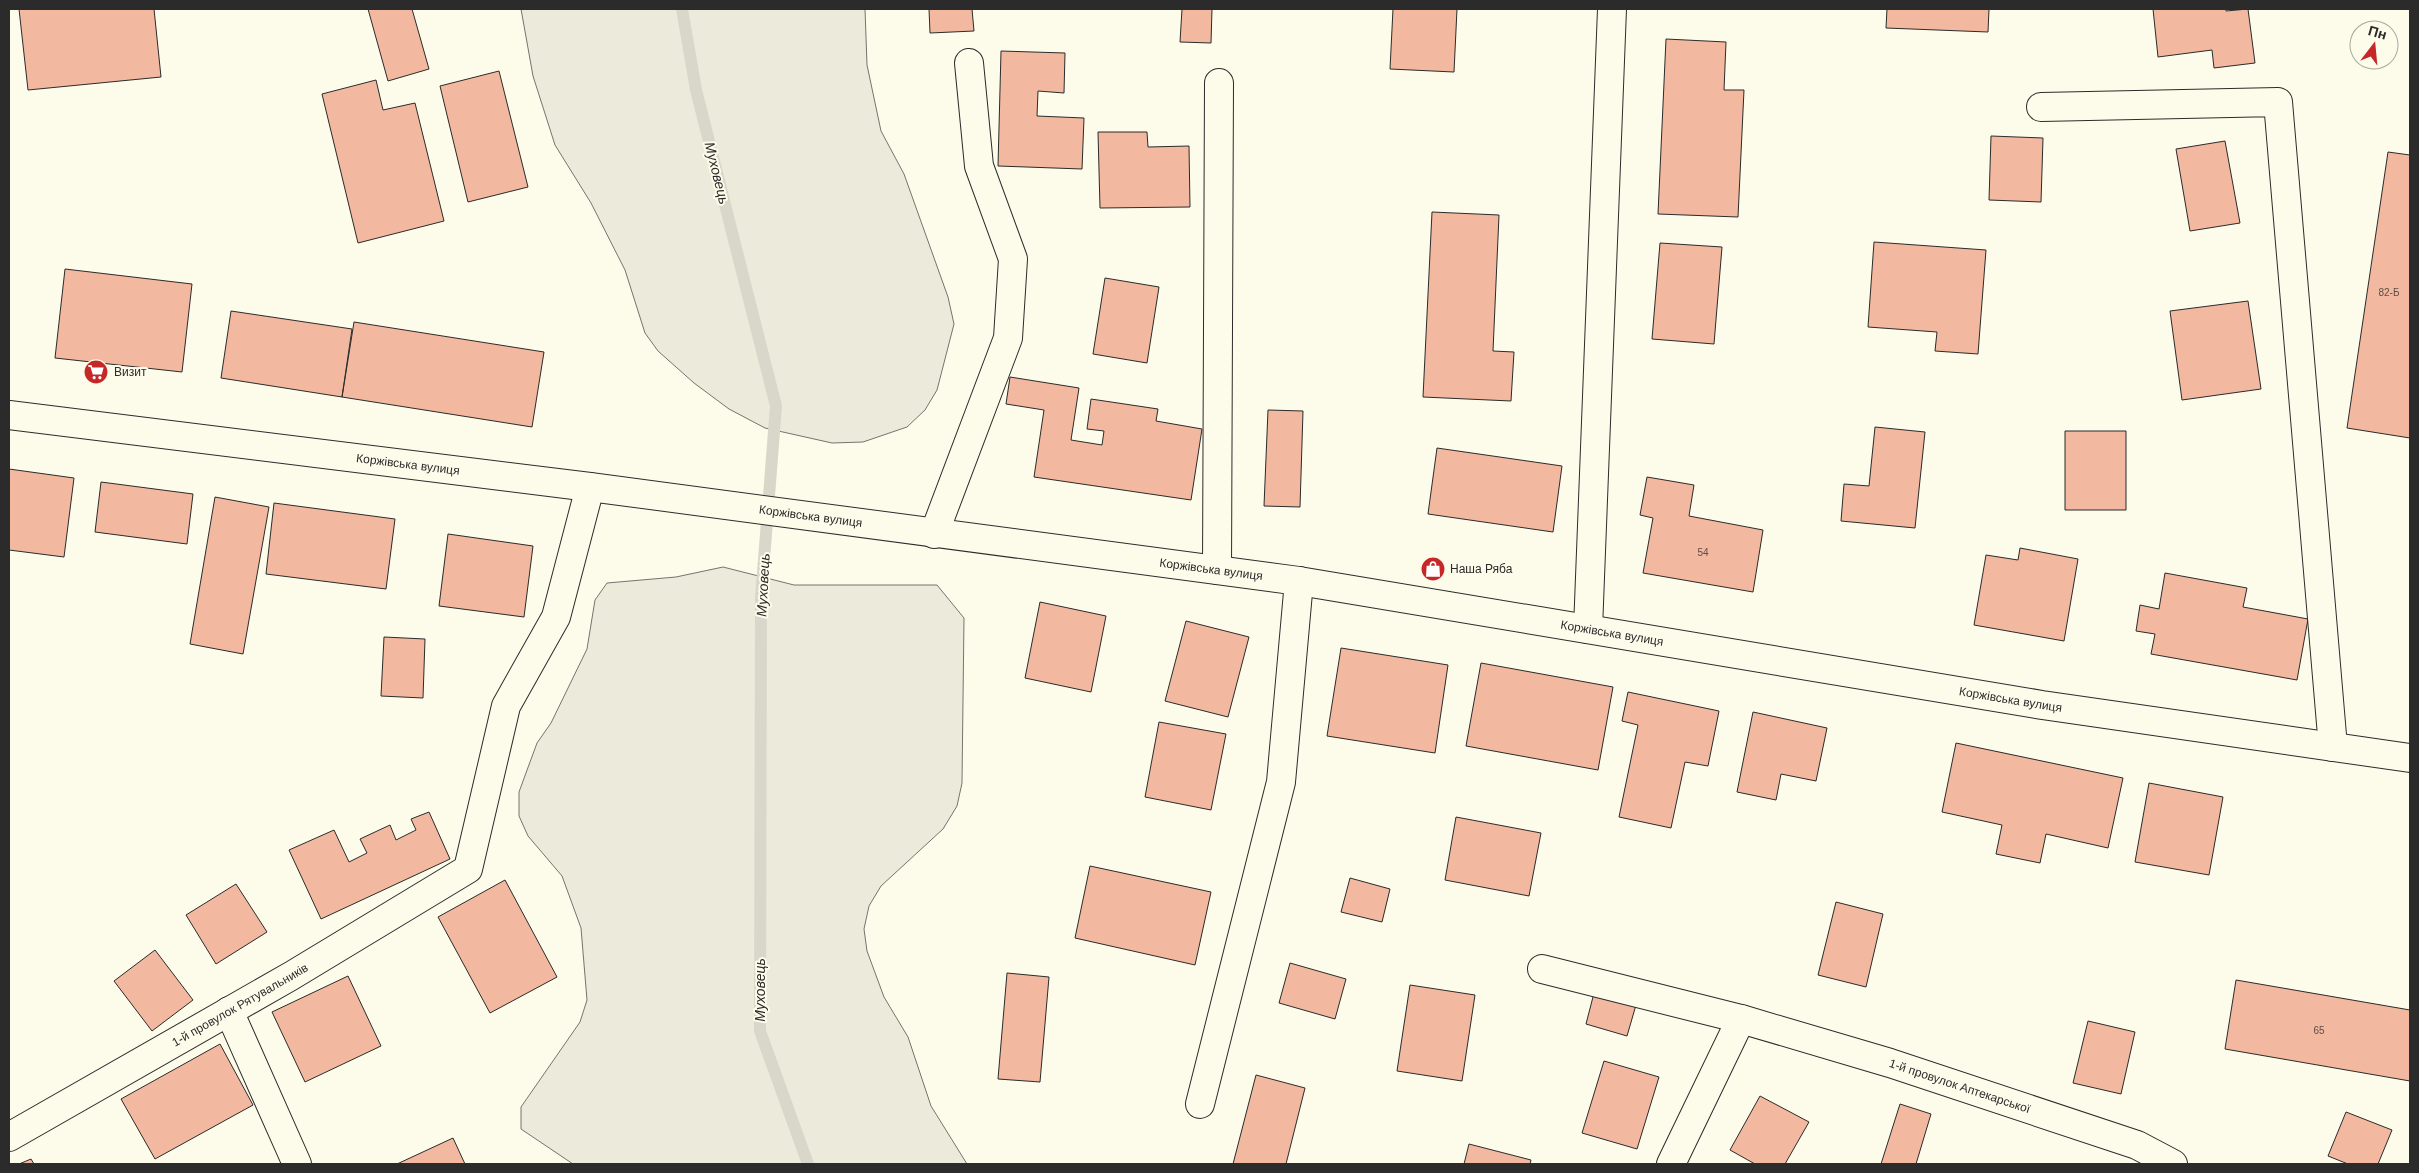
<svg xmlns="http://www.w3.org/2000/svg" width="2419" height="1173" viewBox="0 0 2419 1173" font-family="Arial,sans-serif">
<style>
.green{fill:#ecebdb;stroke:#74746e}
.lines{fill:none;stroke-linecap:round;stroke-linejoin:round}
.stream{stroke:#d8d7c9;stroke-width:12}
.building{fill:#f2b8a0;stroke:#2b2b2b}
.minor-casing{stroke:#2b2b2b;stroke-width:30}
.minor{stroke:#fdfbea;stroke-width:28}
.labels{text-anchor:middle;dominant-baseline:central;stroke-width:4;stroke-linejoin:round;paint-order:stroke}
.number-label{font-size:10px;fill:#5d4e48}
.poi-label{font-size:12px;fill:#2b2b2b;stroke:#fdfbea;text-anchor:start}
.street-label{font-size:12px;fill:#2b2b2b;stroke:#fdfbea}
.water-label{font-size:14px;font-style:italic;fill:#2b2b2b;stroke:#fdfbea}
</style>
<rect width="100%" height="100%" fill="#fdfbea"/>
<path class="green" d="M 521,9 L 865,9 L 867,65 L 881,131 L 904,174 L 948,297 L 954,324 L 937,390 L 925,410 L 907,427 L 863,442 L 832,443 L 765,428 L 729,409 L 694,383 L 658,351 L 645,333 L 625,270 L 591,203 L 555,145 L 533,76 Z
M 723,567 L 794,585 L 937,585 L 964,618 L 962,783 L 957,806 L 943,829 L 881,886 L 869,906 L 864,929 L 867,951 L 884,997 L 908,1037 L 931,1106 L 967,1164 L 573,1164 L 521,1129 L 521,1107 L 580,1022 L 587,1000 L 581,928 L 562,876 L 528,836 L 519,816 L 519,792 L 537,743 L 551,723 L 587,649 L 595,600 L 607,583 L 676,577 Z"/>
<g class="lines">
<path class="stream" d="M 682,9 L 696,90 L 776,406 L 761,598 L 760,1031 L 808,1164"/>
</g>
<path class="building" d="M 19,9 L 154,9 L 161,77 L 28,90 Z
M 368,9 L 412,9 L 429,69 L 388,81 Z
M 929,9 L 972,9 L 974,31 L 930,33 Z
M 1168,9 L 1212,9 L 1211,43 L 1180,42 L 1182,9 Z
M 1393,9 L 1457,9 L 1454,72 L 1390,69 Z
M 1887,9 L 1989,9 L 1988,32 L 1886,28 Z
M 2153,9 L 2226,9 L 2226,11 L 2248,9 L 2255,63 L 2214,68 L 2212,50 L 2158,57 Z
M 1666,39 L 1726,42 L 1724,90 L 1744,90 L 1738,217 L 1658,214 Z
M 1001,51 L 1065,53 L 1064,93 L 1038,91 L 1037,116 L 1084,118 L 1082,169 L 998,166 Z
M 499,71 L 528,187 L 468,202 L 440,86 Z
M 376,80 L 383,110 L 415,103 L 444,221 L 358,243 L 322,94 Z
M 1098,132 L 1147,132 L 1148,147 L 1189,146 L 1190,207 L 1100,208 Z
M 1991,136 L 2043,138 L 2041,202 L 1989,200 Z
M 2225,141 L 2240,223 L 2190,231 L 2176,149 Z
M 2388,152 L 2410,155 L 2410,438 L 2347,428 Z
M 1432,212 L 1499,215 L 1493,351 L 1514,352 L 1511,401 L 1423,397 Z
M 1874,242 L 1986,250 L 1978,354 L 1935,351 L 1937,332 L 1868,327 Z
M 1660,243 L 1722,247 L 1714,344 L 1652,339 Z
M 65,269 L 192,284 L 182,372 L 55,358 Z
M 1105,278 L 1159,287 L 1147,363 L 1093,354 Z
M 2248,301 L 2261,389 L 2182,400 L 2170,311 Z
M 231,311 L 352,329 L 342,397 L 221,378 Z
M 354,322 L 544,352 L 532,427 L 342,397 Z
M 1010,377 L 1079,388 L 1071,440 L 1102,445 L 1104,431 L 1087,429 L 1091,399 L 1158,409 L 1156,421 L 1202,429 L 1191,500 L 1034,477 L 1044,410 L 1006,404 Z
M 1268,410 L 1303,411 L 1300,507 L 1264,506 Z
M 1875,427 L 1925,432 L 1915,528 L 1841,521 L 1844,484 L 1869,486 Z
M 2065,431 L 2126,431 L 2126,510 L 2065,510 Z
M 1437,448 L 1562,466 L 1553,532 L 1428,514 Z
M 9,469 L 74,478 L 64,557 L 9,550 Z
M 1647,477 L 1694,485 L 1689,516 L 1763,530 L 1753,592 L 1643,573 L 1653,518 L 1640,515 Z
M 101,482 L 193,494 L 187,544 L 95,532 Z
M 215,497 L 269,507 L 243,654 L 190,644 Z
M 274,503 L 395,519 L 386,589 L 266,574 Z
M 448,534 L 533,546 L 524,617 L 439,606 Z
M 2020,548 L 2078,559 L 2064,641 L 1974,625 L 1986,555 L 2018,560 Z
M 2165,573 L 2247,588 L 2243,607 L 2308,619 L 2297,680 L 2151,654 L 2155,634 L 2136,631 L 2140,605 L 2159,609 Z
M 1040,602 L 1106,616 L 1091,692 L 1025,678 Z
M 1186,621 L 1249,637 L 1228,717 L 1165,701 Z
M 384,637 L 425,639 L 423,698 L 381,696 Z
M 1341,648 L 1448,665 L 1435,753 L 1327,736 Z
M 1481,663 L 1613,687 L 1598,770 L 1466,746 Z
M 1628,692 L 1719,711 L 1708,766 L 1685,762 L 1671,828 L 1619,817 L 1638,725 L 1622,721 Z
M 1753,712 L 1827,728 L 1816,781 L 1781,774 L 1776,800 L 1737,792 Z
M 1159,722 L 1226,734 L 1211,810 L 1145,797 Z
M 1956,743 L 2123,778 L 2108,848 L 2046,834 L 2040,863 L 1996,854 L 2002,825 L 1942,812 Z
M 2149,783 L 2223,797 L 2209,875 L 2135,862 Z
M 429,812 L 450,859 L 321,919 L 289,850 L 334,830 L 349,862 L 367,853 L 360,839 L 390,825 L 396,840 L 416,830 L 411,819 Z
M 1456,817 L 1541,833 L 1529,896 L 1445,880 Z
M 1090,866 L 1211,892 L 1195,965 L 1075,938 Z
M 1350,878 L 1390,889 L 1382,922 L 1341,912 Z
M 505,880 L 557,977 L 490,1013 L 438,917 Z
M 236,884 L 267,932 L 216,964 L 186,915 Z
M 1836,902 L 1883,914 L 1866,987 L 1818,975 Z
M 155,950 L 193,1000 L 152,1031 L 114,981 Z
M 1290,963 L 1346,979 L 1335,1019 L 1279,1003 Z
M 1007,973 L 1049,977 L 1040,1082 L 998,1079 Z
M 348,976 L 381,1046 L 305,1082 L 272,1012 Z
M 2236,980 L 2410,1010 L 2410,1081 L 2225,1049 Z
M 1410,985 L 1475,995 L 1462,1081 L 1397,1071 Z
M 1594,993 L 1636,1005 L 1627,1036 L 1586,1024 Z
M 2088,1021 L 2135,1032 L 2121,1094 L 2073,1083 Z
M 220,1044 L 253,1105 L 155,1159 L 121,1099 Z
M 1604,1061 L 1659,1077 L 1637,1149 L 1582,1133 Z
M 1256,1075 L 1305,1088 L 1286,1164 L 1233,1164 Z
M 1760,1096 L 1809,1122 L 1785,1164 L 1755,1164 L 1730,1150 Z
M 1900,1104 L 1931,1114 L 1916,1164 L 1881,1164 Z
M 2346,1112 L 2392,1130 L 2378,1164 L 2348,1164 L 2328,1156 Z
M 453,1138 L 465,1164 L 397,1164 Z
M 1469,1144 L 1531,1160 L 1530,1164 L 1464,1164 Z
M 31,1159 L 34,1164 L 19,1164 Z"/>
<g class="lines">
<defs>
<g id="minor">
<path d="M 2041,107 L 2278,102 L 2333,747"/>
<path id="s1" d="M 9,415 L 590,487 L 1299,581 L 2042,705 L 2410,758"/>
<path d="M 934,534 L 1008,338 L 1013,259 L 979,166 L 969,63"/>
<path d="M 1217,570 L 1219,83"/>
<path d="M 1588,629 L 1612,9"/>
<path id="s2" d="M 1542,969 L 1741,1019 L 1890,1063 L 2137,1145 L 2173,1164"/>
<path d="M 229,1011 L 297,1164"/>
<path d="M 1200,1104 L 1281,782 L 1299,581"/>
<path id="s3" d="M 9,1137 L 291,976 L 468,869 L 506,706 L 556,617 L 590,487"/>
<path d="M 1671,1164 L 1741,1019"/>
</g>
</defs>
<use href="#minor" class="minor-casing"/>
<use href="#minor" class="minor"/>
</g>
<defs>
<symbol id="supermarket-disc" viewBox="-11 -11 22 22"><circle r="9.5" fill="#c62828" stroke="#fdfbea"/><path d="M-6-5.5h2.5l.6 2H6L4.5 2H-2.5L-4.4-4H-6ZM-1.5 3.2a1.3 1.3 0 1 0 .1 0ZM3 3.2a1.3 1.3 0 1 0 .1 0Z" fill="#fff"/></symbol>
<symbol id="shop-disc" viewBox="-11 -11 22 22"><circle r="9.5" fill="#c62828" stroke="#fdfbea"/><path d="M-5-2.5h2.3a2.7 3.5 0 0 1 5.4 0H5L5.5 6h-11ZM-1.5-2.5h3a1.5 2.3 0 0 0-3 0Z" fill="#fff"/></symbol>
</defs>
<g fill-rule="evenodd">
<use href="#supermarket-disc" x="82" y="358" width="28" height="28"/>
<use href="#shop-disc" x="1419" y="555" width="28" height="28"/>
</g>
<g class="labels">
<g class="number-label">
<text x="2389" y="292">82-Б</text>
<text x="1703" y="552">54</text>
<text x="2319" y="1030">65</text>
</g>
<g class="poi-label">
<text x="114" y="372">Визит</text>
<text x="1450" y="569">Наша Ряба</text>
</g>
<g class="street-label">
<text stroke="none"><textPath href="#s1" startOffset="402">Коржівська вулиця</textPath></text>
<text stroke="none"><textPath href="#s1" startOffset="808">Коржівська вулиця</textPath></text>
<text stroke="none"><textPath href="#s1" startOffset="1212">Коржівська вулиця</textPath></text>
<text stroke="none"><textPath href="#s1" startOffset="1618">Коржівська вулиця</textPath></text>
<text stroke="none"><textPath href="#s1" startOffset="2022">Коржівська вулиця</textPath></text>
<text stroke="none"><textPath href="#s3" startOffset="266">1-й провулок Рятувальників</textPath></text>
<text stroke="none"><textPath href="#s2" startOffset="434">1-й провулок Аптекарської</textPath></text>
</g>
<g class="water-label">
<text transform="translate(717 173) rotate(76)">Муховець</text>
<text transform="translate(763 585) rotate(-87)">Муховець</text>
<text transform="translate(760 990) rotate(-90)">Муховець</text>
</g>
</g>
<rect width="2419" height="1173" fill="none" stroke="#2b2b2b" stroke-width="20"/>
<g transform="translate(2374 45) rotate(16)"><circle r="24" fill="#fdfbea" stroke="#a9a89e"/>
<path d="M0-4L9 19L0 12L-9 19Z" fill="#c62828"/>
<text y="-8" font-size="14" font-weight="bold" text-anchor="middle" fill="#2b2b2b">Пн</text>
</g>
</svg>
